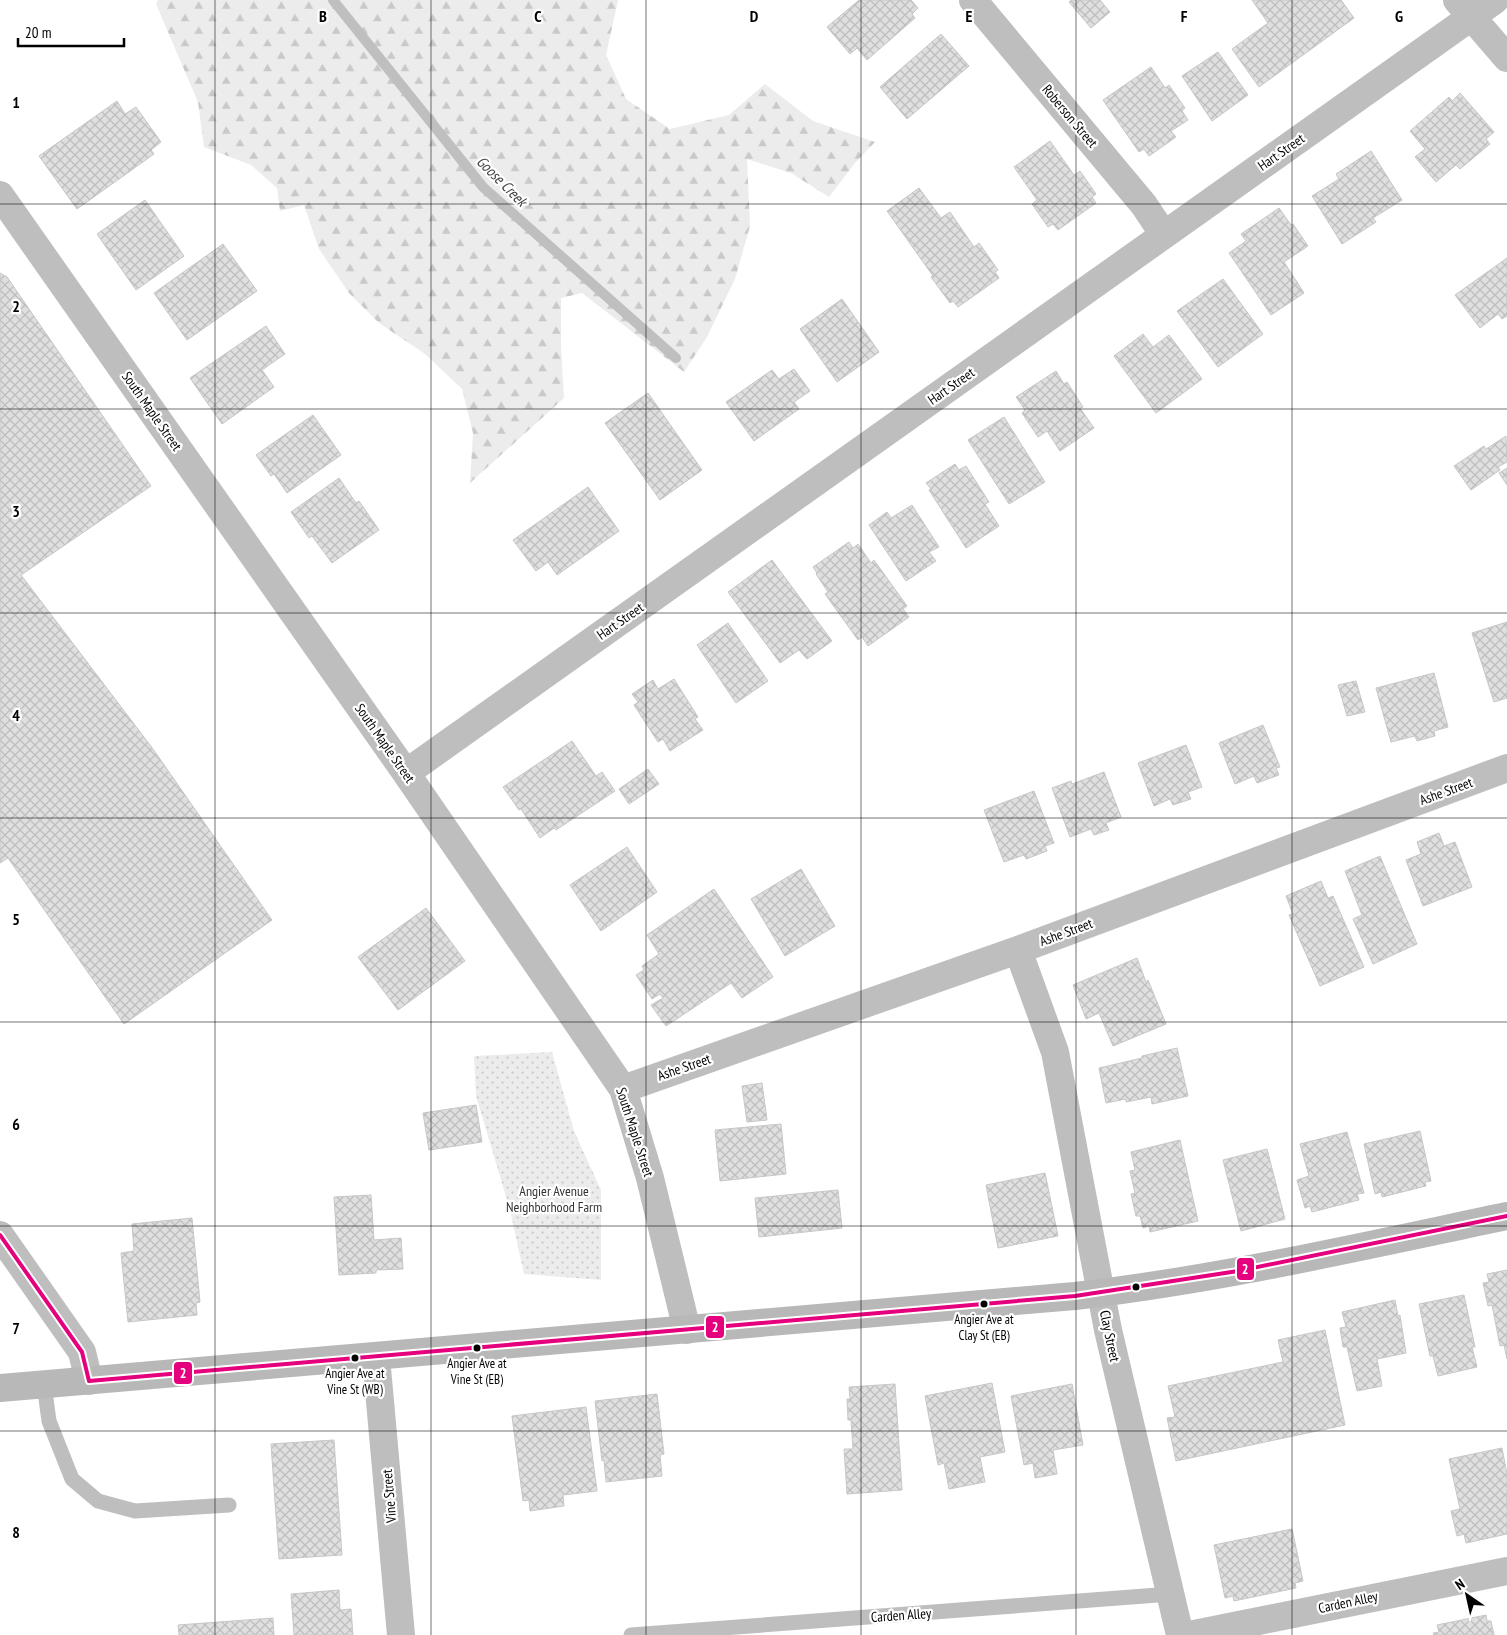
<svg xmlns="http://www.w3.org/2000/svg" width="1507" height="1635" viewBox="0 0 1507 1635" font-family="'PT Sans Narrow',sans-serif">
<style>
.forest{fill:url(#forest-firs)}
.garden{fill:url(#garden-dots)}
.lines{fill:none;stroke-linecap:round;stroke-linejoin:round}
.stream{stroke:#bfbfbf;stroke-width:10}
.building{fill:url(#building-cross-hatch);stroke:#c7c7c7}
.service{stroke:#bebebe;stroke-width:15}
.minor{stroke:#bebebe;stroke-width:28}
.tertiary{stroke:#bebebe;stroke-width:28}
.secondary{stroke:#b8b8b8;stroke-width:28}
.bus-1-casing{stroke:#fff;stroke-width:8}
.bus-1{stroke:#e5007d;stroke-width:4}
.grid{fill:none;stroke:#000;stroke-width:1;stroke-opacity:0.55}
.bus-dot{fill:#000;stroke:#fff;stroke-width:2}
.labels{text-anchor:middle;dominant-baseline:central;stroke-width:4.5;stroke-linejoin:round;paint-order:stroke}
.bus-label{font-size:13px;fill:#000;stroke:#fff}
.street-label{font-size:14px;fill:#000;stroke:#fff}
.park-label{font-size:14px;fill:#333;stroke:#fff}
.water-label{font-size:15px;font-style:italic;fill:#444;stroke:#fff}
.grid-label{font-size:16px;text-anchor:middle;font-weight:bold;fill:#000;stroke:#fff;stroke-width:4.5;stroke-linejoin:round;paint-order:stroke}
.line-badge{stroke:#fff;stroke-width:2}
.badge-label{font-size:14px;text-anchor:middle;font-weight:bold;fill:#fff}
</style>
<defs>
<pattern id="forest-firs" width="22" height="20" patternUnits="userSpaceOnUse" patternTransform="scale(1.25)"><rect width="22" height="20" fill="#ececec"/><path d="M5 1l3.5 6h-7zM16 11l3.5 6h-7z" fill="#c9c9c9"/></pattern>
<pattern id="garden-dots" width="8" height="8" patternUnits="userSpaceOnUse" patternTransform="scale(1.25)"><rect width="8" height="8" fill="#ececec"/><path d="M2 2h.1M6 6h.1" fill="none" stroke="#c9c9c9" stroke-width="1.8" stroke-linecap="round"/></pattern>
<pattern id="building-cross-hatch" width="8" height="8" patternUnits="userSpaceOnUse" patternTransform="scale(1.25)"><rect width="8" height="8" fill="#dfdfdf"/><path d="M0 0l8 8M0 8l8-8" fill="none" stroke="#bebebe"/></pattern>
</defs>
<rect width="100%" height="100%" fill="#fff"/>
<path class="forest" d="M 158,0 L 618,0 L 606,55 L 626,99 L 670,129 L 729,115 L 765,84 L 813,121 L 875,142 L 855,163 L 829,197 L 791,173 L 747,159 L 750,226 L 735,279 L 707,337 L 684,372 L 582,293 L 561,298 L 561,347 L 564,398 L 470,483 L 473,433 L 462,389 L 425,354 L 379,323 L 349,293 L 319,249 L 304,205 L 280,211 L 277,188 L 251,165 L 204,147 L 198,102 L 156,4 Z"/>
<path class="garden" d="M 552,1052 L 574,1131 L 601,1190 L 601,1280 L 524,1274 L 510,1210 L 476,1096 L 474,1056 Z"/>
<g class="lines">
<path class="stream" d="M 333,0 L 483,187 L 676,358"/>
</g>
<path class="building" d="M 859,0 L 911,0 L 918,8 L 912,14 L 915,18 L 867,60 L 857,48 L 850,54 L 827,27 Z
M 1071,0 L 1100,0 L 1110,12 L 1091,28 L 1069,2 Z
M 1252,0 L 1341,0 L 1354,18 L 1259,87 L 1232,49 L 1268,23 Z
M 941,34 L 969,66 L 907,119 L 880,87 Z
M 1218,52 L 1248,95 L 1212,121 L 1182,76 Z
M 1151,67 L 1165,88 L 1169,85 L 1185,108 L 1182,111 L 1188,120 L 1171,131 L 1176,137 L 1149,156 L 1144,149 L 1139,152 L 1103,100 Z
M 1460,93 L 1494,132 L 1486,139 L 1490,144 L 1460,169 L 1456,165 L 1436,182 L 1415,157 L 1425,149 L 1410,131 L 1449,97 L 1452,101 Z
M 117,101 L 125,114 L 136,107 L 161,142 L 151,150 L 154,154 L 77,209 L 39,156 Z
M 1050,141 L 1074,175 L 1080,171 L 1096,194 L 1092,197 L 1096,203 L 1058,230 L 1053,224 L 1048,227 L 1032,204 L 1037,200 L 1014,167 Z
M 1371,151 L 1402,200 L 1373,218 L 1376,222 L 1342,244 L 1312,196 L 1339,179 L 1336,174 Z
M 919,188 L 941,218 L 950,212 L 974,247 L 979,243 L 998,270 L 995,272 L 999,278 L 958,307 L 953,301 L 950,303 L 931,277 L 933,276 L 887,211 Z
M 145,200 L 184,256 L 136,290 L 97,234 Z
M 1279,208 L 1291,225 L 1293,224 L 1308,246 L 1284,262 L 1304,293 L 1271,315 L 1229,253 L 1246,241 L 1241,234 Z
M 223,244 L 257,291 L 187,340 L 154,293 Z
M 1507,258 L 1507,316 L 1502,319 L 1498,314 L 1480,328 L 1455,295 Z
M 0,273 L 7,277 L 151,486 L 21,575 L 153,749 L 272,920 L 124,1024 L 8,858 L 0,863 Z
M 1223,279 L 1263,334 L 1218,367 L 1177,311 Z
M 842,299 L 879,352 L 837,382 L 800,329 Z
M 266,326 L 285,354 L 262,370 L 274,387 L 222,424 L 190,378 Z
M 1143,334 L 1153,347 L 1169,335 L 1202,379 L 1156,413 L 1114,356 Z
M 794,369 L 810,391 L 794,402 L 799,409 L 754,441 L 726,402 L 772,370 L 779,379 Z
M 1056,371 L 1064,384 L 1067,382 L 1083,407 L 1080,408 L 1094,428 L 1060,451 L 1047,431 L 1038,437 L 1022,413 L 1025,410 L 1016,397 Z
M 648,393 L 702,470 L 660,500 L 605,423 Z
M 313,415 L 341,455 L 287,493 L 274,474 L 271,476 L 256,455 Z
M 1004,417 L 1045,482 L 1009,504 L 968,440 Z
M 1506,436 L 1507,462 L 1498,467 L 1500,470 L 1471,490 L 1454,466 L 1484,446 L 1486,449 Z
M 955,464 L 959,470 L 966,466 L 989,502 L 985,504 L 999,526 L 966,548 L 929,490 L 931,489 L 926,483 Z
M 1507,468 L 1507,485 L 1499,473 Z
M 339,478 L 356,503 L 359,501 L 379,530 L 332,563 L 312,536 L 309,538 L 291,512 Z
M 588,487 L 619,531 L 557,575 L 548,562 L 536,571 L 513,540 Z
M 912,505 L 939,547 L 929,552 L 936,561 L 906,581 L 869,525 L 887,512 L 891,518 Z
M 849,542 L 853,548 L 858,544 L 871,563 L 874,560 L 907,606 L 903,609 L 909,617 L 868,646 L 862,637 L 858,640 L 825,594 L 828,592 L 816,574 L 817,573 L 813,567 Z
M 772,560 L 832,641 L 807,659 L 799,650 L 780,663 L 728,592 Z
M 1507,622 L 1507,698 L 1494,702 L 1472,633 Z
M 728,623 L 768,681 L 736,703 L 697,645 Z
M 1434,673 L 1448,727 L 1434,731 L 1435,736 L 1417,741 L 1415,736 L 1391,742 L 1376,688 Z
M 674,679 L 698,717 L 695,719 L 703,730 L 670,751 L 663,739 L 658,742 L 634,705 L 638,702 L 632,694 L 653,680 L 658,689 Z
M 1356,681 L 1365,712 L 1347,716 L 1338,685 Z
M 1263,725 L 1280,767 L 1276,768 L 1279,775 L 1257,783 L 1254,776 L 1235,784 L 1219,743 Z
M 572,741 L 596,776 L 602,772 L 615,791 L 556,830 L 554,828 L 540,838 L 521,809 L 519,810 L 503,787 Z
M 1186,745 L 1202,787 L 1188,792 L 1191,799 L 1173,805 L 1170,799 L 1154,806 L 1138,763 Z
M 648,769 L 659,784 L 629,804 L 619,789 Z
M 1104,772 L 1121,817 L 1106,823 L 1109,830 L 1094,835 L 1091,829 L 1070,837 L 1052,788 L 1071,781 L 1072,784 Z
M 1034,791 L 1054,843 L 1045,846 L 1047,851 L 1026,859 L 1024,855 L 1004,862 L 984,810 Z
M 1439,833 L 1444,846 L 1455,842 L 1472,887 L 1423,906 L 1406,860 L 1421,854 L 1417,842 Z
M 627,847 L 657,892 L 601,931 L 570,885 Z
M 1380,856 L 1417,944 L 1373,964 L 1353,919 L 1362,915 L 1345,871 Z
M 801,869 L 835,926 L 785,956 L 751,899 Z
M 1321,881 L 1328,898 L 1333,896 L 1364,967 L 1320,986 L 1289,915 L 1293,914 L 1286,896 Z
M 714,889 L 773,977 L 742,998 L 731,983 L 666,1026 L 651,1005 L 663,998 L 660,994 L 652,999 L 636,975 L 644,970 L 642,966 L 659,954 L 647,935 Z
M 426,908 L 465,961 L 398,1010 L 358,957 Z
M 1137,958 L 1146,982 L 1148,980 L 1166,1024 L 1113,1046 L 1099,1013 L 1086,1019 L 1073,985 Z
M 1177,1048 L 1188,1096 L 1152,1104 L 1151,1097 L 1126,1102 L 1126,1099 L 1106,1103 L 1099,1068 L 1142,1058 L 1142,1056 Z
M 762,1083 L 767,1120 L 747,1122 L 742,1086 Z
M 476,1105 L 482,1142 L 429,1150 L 423,1113 Z
M 781,1124 L 786,1174 L 720,1181 L 715,1130 Z
M 1420,1131 L 1431,1181 L 1425,1182 L 1426,1186 L 1382,1197 L 1381,1192 L 1375,1194 L 1364,1144 Z
M 1347,1132 L 1364,1193 L 1357,1194 L 1359,1200 L 1312,1212 L 1310,1206 L 1305,1208 L 1297,1180 L 1309,1176 L 1300,1144 Z
M 1180,1140 L 1198,1221 L 1150,1232 L 1149,1226 L 1143,1228 L 1140,1216 L 1136,1216 L 1131,1194 L 1135,1193 L 1130,1171 L 1135,1170 L 1131,1152 Z
M 1267,1149 L 1285,1219 L 1241,1231 L 1223,1160 Z
M 1045,1173 L 1058,1236 L 998,1248 L 986,1185 Z
M 838,1190 L 842,1228 L 759,1237 L 755,1198 Z
M 371,1195 L 374,1240 L 401,1238 L 403,1269 L 376,1270 L 376,1273 L 339,1275 L 334,1197 Z
M 192,1218 L 200,1302 L 196,1303 L 197,1315 L 128,1322 L 121,1253 L 134,1251 L 132,1224 Z
M 1507,1270 L 1507,1359 L 1504,1345 L 1500,1346 L 1492,1305 L 1488,1306 L 1483,1283 L 1489,1282 L 1487,1274 Z
M 1464,1295 L 1475,1347 L 1472,1347 L 1477,1367 L 1438,1376 L 1433,1356 L 1430,1356 L 1419,1304 Z
M 1395,1300 L 1398,1316 L 1400,1315 L 1406,1353 L 1377,1359 L 1382,1386 L 1357,1391 L 1347,1347 L 1343,1347 L 1340,1328 L 1346,1327 L 1342,1312 Z
M 1325,1330 L 1345,1425 L 1176,1461 L 1167,1418 L 1175,1417 L 1168,1386 L 1283,1362 L 1278,1340 Z
M 992,1383 L 1005,1452 L 980,1457 L 985,1482 L 949,1489 L 944,1463 L 938,1465 L 925,1396 Z
M 895,1384 L 902,1490 L 847,1494 L 844,1449 L 853,1449 L 851,1420 L 848,1420 L 847,1399 L 850,1399 L 849,1387 Z
M 1072,1384 L 1083,1445 L 1053,1450 L 1057,1474 L 1035,1478 L 1033,1463 L 1024,1465 L 1011,1396 Z
M 657,1394 L 664,1454 L 660,1455 L 662,1476 L 606,1482 L 604,1460 L 602,1461 L 595,1401 Z
M 586,1407 L 597,1491 L 563,1495 L 564,1506 L 530,1511 L 529,1500 L 523,1501 L 512,1416 Z
M 334,1440 L 342,1555 L 279,1559 L 271,1444 Z
M 1502,1448 L 1507,1474 L 1507,1534 L 1466,1543 L 1464,1534 L 1457,1536 L 1451,1511 L 1460,1509 L 1449,1459 Z
M 1292,1529 L 1303,1581 L 1295,1583 L 1296,1588 L 1234,1601 L 1233,1596 L 1225,1598 L 1214,1545 Z
M 339,1590 L 340,1610 L 351,1609 L 353,1635 L 294,1635 L 291,1594 Z
M 1486,1615 L 1487,1621 L 1491,1621 L 1494,1635 L 1434,1635 L 1433,1633 L 1439,1632 L 1437,1625 Z
M 273,1618 L 274,1635 L 179,1635 L 178,1625 Z"/>
<g class="lines">
<path class="service" d="M 44,1384 L 49,1421 L 72,1479 L 98,1501 L 135,1511 L 229,1505
M 631,1635 L 1171,1594"/>
<path class="minor" d="M 973,0 L 1144,205 L 1164,235
M 0,195 L 406,773 L 623,1089 L 650,1178 L 687,1330
M 406,773 L 1495,0
M 1018,950 L 1055,1052 L 1108,1330 L 1180,1635
M 623,1089 L 1018,950 L 1507,768
M 376,1357 L 401,1635
M 1189,1635 L 1507,1571"/>
<path class="tertiary" d="M 1457,0 L 1507,58
M 0,1235 L 82,1352 L 89,1381"/>
<path class="secondary" d="M 0,1388 L 1075,1296 C 1221,1279 1364,1246 1507,1216"/>
<defs>
<path id="bus-1" d="M 0,1235 L 82,1352 L 89,1381 L 1075,1296 L 1238,1271 L 1507,1216"/>
</defs>
<use href="#bus-1" class="bus-1-casing"/>
<use href="#bus-1" class="bus-1"/>
</g>
<path class="grid" d="M 215,0 L 215,1635M 431,0 L 431,1635M 646,0 L 646,1635M 861,0 L 861,1635M 1076,0 L 1076,1635M 1292,0 L 1292,1635M 0,204 L 1507,204M 0,409 L 1507,409M 0,613 L 1507,613M 0,818 L 1507,818M 0,1022 L 1507,1022M 0,1226 L 1507,1226M 0,1431 L 1507,1431"/>
<g class="bus-dot">
<circle cx="1136" cy="1287" r="4.5"/>
<circle cx="984" cy="1304" r="4.5"/>
<circle cx="477" cy="1348" r="4.5"/>
<circle cx="355" cy="1358" r="4.5"/>
</g>
<g class="labels">
<g class="bus-label">
<text x="984" y="1319">Angier Ave at<tspan x="984" dy="16">Clay St (EB)</tspan></text>
<text x="477" y="1363">Angier Ave at<tspan x="477" dy="16">Vine St (EB)</tspan></text>
<text x="355" y="1373">Angier Ave at<tspan x="355" dy="16">Vine St (WB)</tspan></text>
</g>
<g class="street-label">
<text transform="translate(1070 116) rotate(50)">Roberson Street</text>
<text transform="translate(1281 152) rotate(-35)">Hart Street</text>
<text transform="translate(951 386) rotate(-35)">Hart Street</text>
<text transform="translate(152 411) rotate(55)">South Maple Street</text>
<text transform="translate(620 621) rotate(-35)">Hart Street</text>
<text transform="translate(385 743) rotate(55)">South Maple Street</text>
<text transform="translate(1446 791) rotate(-20)">Ashe Street</text>
<text transform="translate(1066 932) rotate(-20)">Ashe Street</text>
<text transform="translate(684 1067) rotate(-19)">Ashe Street</text>
<text transform="translate(635 1132) rotate(72)">South Maple Street</text>
<text transform="translate(1110 1336) rotate(78)">Clay Street</text>
<text transform="translate(389 1496) rotate(-95)">Vine Street</text>
<text transform="translate(1348 1602) rotate(-12)">Carden Alley</text>
<text transform="translate(901 1615) rotate(-4)">Carden Alley</text>
</g>
<g class="park-label">
<text x="554" y="1191">Angier Avenue<tspan x="554" dy="16">Neighborhood Farm</tspan></text>
</g>
<g class="water-label">
<text transform="translate(502 181) rotate(45)">Goose Creek</text>
</g>
</g>
<g class="grid-label">
<text x="323" y="22">B</text>
<text x="538" y="22">C</text>
<text x="754" y="22">D</text>
<text x="969" y="22">E</text>
<text x="1184" y="22">F</text>
<text x="1399" y="22">G</text>
<text x="16" y="108">1</text>
<text x="16" y="312">2</text>
<text x="16" y="517">3</text>
<text x="16" y="721">4</text>
<text x="16" y="925">5</text>
<text x="16" y="1130">6</text>
<text x="16" y="1334">7</text>
<text x="16" y="1538">8</text>
</g>
<g class="line-badge">
<rect x="1236" y="1257" width="19" height="24" rx="5" fill="#e5007d"/>
<rect x="705" y="1315" width="20" height="24" rx="5" fill="#e5007d"/>
<rect x="173" y="1361" width="20" height="24" rx="5" fill="#e5007d"/>
</g>
<g class="badge-label">
<text x="1245" y="1274">2</text>
<text x="715" y="1332">2</text>
<text x="183" y="1378">2</text>
</g>
<g transform="translate(1467 1595) rotate(326)" stroke="#ffffff" stroke-width="4" paint-order="stroke">
<path d="M0-4L9 19L0 12L-9 19Z" fill="#000000"/>
<text y="-8" font-size="14" font-weight="bold" text-anchor="middle" fill="#000000">N</text>
</g>
<path d="M18 38v8h106v-8" fill="none" stroke="#000000" stroke-width="2.5"/>
<text x="25" y="38" font-size="15" fill="#000000" stroke="#ffffff" stroke-width="4" paint-order="stroke">20 m</text>
</svg>
